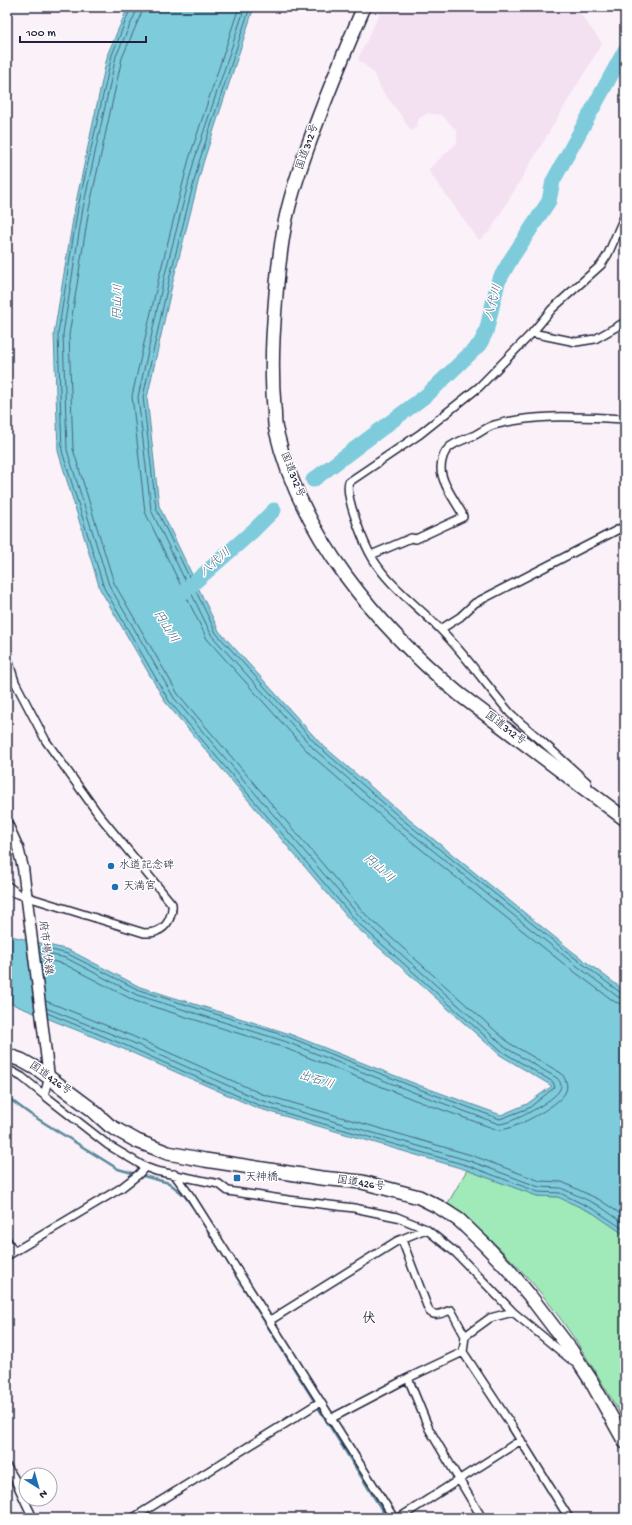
<svg xmlns="http://www.w3.org/2000/svg" width="632" height="1525" viewBox="0 0 632 1525" font-family="'Gochi Hand','Klee One',sans-serif">
<style>
.built{fill:#f3e0f1}
.green{fill:#a0eab9;stroke:#61867a}
.water{fill:#7dcbdb;stroke:#59879b}
.lines{fill:none;stroke-linecap:round;stroke-linejoin:round}
.shore{stroke:#46667b;stroke-width:1}
.stream{stroke:#59879b;stroke-width:2.5}
.river{stroke:#7dcbdb;stroke-width:15}
.street-casing{stroke:#22223b;stroke-width:10}
.secondary-casing{stroke:#22223b;stroke-width:13}
.highway-casing{stroke:#22223b;stroke-width:16}
.street{stroke:#fff;stroke-width:7}
.secondary{stroke:#fff;stroke-width:10}
.highway{stroke:#fff;stroke-width:13}
.poi-dot{fill:#1f6fb2;stroke:#fff;stroke-width:1.5}
.labels{text-anchor:middle;dominant-baseline:central;stroke-width:3;stroke-linejoin:round;paint-order:stroke}
.street-label{font-size:11px;fill:#22223b;stroke:#fff}
.poi-label{font-size:11px;fill:#22223b;stroke:#fff;text-anchor:start}
.water-label{font-size:12px;font-style:italic;fill:#425d73;stroke:#fff}
.quarter-label{font-size:13px;font-weight:bold;fill:#22223b;stroke:#fff}
</style>
<rect width="100%" height="100%" fill="#faf1f9"/>
<filter id="ink" filterUnits="userSpaceOnUse"><feTurbulence type="fractalNoise" baseFrequency=".025" numOctaves="2"/><feDisplacementMap in="SourceGraphic" scale="8" xChannelSelector="R" yChannelSelector="G"/><feConvolveMatrix kernelMatrix="1 2 1 2 8 2 1 2 1" color-interpolation-filters="sRGB"/></filter>
<g filter="url(#ink)">
<path class="built" d="M 383,7 L 575,7 L 602,43 L 490,231 L 479,240 L 428,170 L 457,143 L 457,131 L 442,115 L 428,113 L 419,118 L 416,127 L 411,131 L 401,115 L 383,92 L 373,72 L 358,59 Z"/>
<path class="green" d="M 467,1170 L 537,1196 L 558,1197 L 593,1213 L 625,1235 L 625,1422 C 599,1377 573,1332 540,1292 C 513,1259 481,1230 448,1203 Z"/>
<path class="water" d="M 128,7 L 254,7 L 203,163 L 173,281 L 147,398 L 159,506 L 219,631 L 320,743 L 406,817 L 573,952 L 625,991 L 625,1235 L 593,1213 L 558,1197 L 537,1196 L 467,1170 L 257,1108 L 126,1050 L 7,1002 L 7,935 L 69,950 L 140,987 L 287,1033 L 421,1086 L 501,1115 L 527,1104 L 552,1086 L 500,1055 L 355,926 L 166,703 L 100,589 L 58,451 L 54,334 L 75,207 L 108,53 Z"/>
<g class="lines">
<path class="shore" d="M 239,7 L 189,159 L 159,277 L 132,396 L 145,512 L 207,639 L 309,753 L 396,829 L 564,964 L 615,1002 L 625,1005
M 245,7 L 194,161 L 164,278 L 138,397 L 151,510 L 212,636 L 314,749 L 400,824 L 568,959 L 618,997 L 625,999
M 250,7 L 199,162 L 169,280 L 143,397 L 156,508 L 216,633 L 317,745 L 403,820 L 571,955 L 621,993 L 625,994
M 39,947 L 68,954 L 139,990 L 286,1036 L 419,1089 L 500,1119 L 529,1108 L 555,1087 L 553,1082 L 503,1052 L 358,923 L 169,701 L 104,588 L 62,451 L 58,334 L 78,207 L 112,55 L 131,7
M 39,952 L 66,958 L 137,995 L 284,1041 L 418,1094 L 499,1124 C 511,1124 556,1100 560,1089 C 562,1085 560,1081 557,1078 L 506,1048 L 362,919 L 174,698 L 109,585 L 67,450 L 63,334 L 83,208 L 116,56 L 136,12 L 136,7
M 40,958 L 64,964 L 135,1001 L 282,1047 L 415,1100 L 498,1130 C 512,1131 558,1106 565,1093 C 569,1086 566,1079 561,1073 L 509,1043 L 366,915 L 178,694 L 114,583 L 73,449 L 69,335 L 89,209 L 122,58 L 141,14 L 142,7
M 46,1001 L 132,1036 L 262,1094 L 471,1155 L 540,1181 L 562,1182 L 600,1200 L 625,1217
M 46,1008 L 129,1041 L 260,1100 L 470,1161 L 539,1187 L 561,1188 L 598,1205 L 625,1224
M 47,1013 L 127,1046 L 258,1105 L 469,1166 L 538,1192 L 560,1193 L 595,1210 L 625,1230"/>
<path class="stream" d="M 7,1097 L 30,1114 L 118,1169 L 169,1183 L 184,1195 L 193,1207
M 202,1221 L 387,1518"/>
<path class="river" d="M 313,480 L 428,394 L 480,344 L 486,332 L 498,282 L 511,259 L 549,201 L 553,181 L 625,50
M 180,595 L 254,530 L 274,510"/>
<defs>
<path id="street" d="M 532,333 L 576,342 L 595,339 L 625,322
M 371,555 L 411,538 L 416,539 L 463,517 L 462,513 C 455,501 441,482 441,468 C 442,444 457,443 475,435 C 481,432 487,427 494,425 C 537,413 581,417 625,419
M 441,629 L 460,617 L 475,603 L 625,526
M 7,656 L 15,682 L 46,741 L 99,815 L 172,904 C 173,914 168,927 157,931 C 154,933 149,933 144,933 L 18,894 L 7,891
M 589,790 L 587,782 C 570,767 554,752 537,737 C 528,729 518,721 510,713 C 486,685 466,655 440,629 C 418,606 390,587 373,559 C 365,546 344,496 349,482 L 420,434 L 479,387 L 532,333 L 552,309 L 601,265 L 608,254 L 625,215
M 7,885 L 18,894
M 7,1069 L 22,1077 L 44,1095 L 49,1077
M 44,1095 L 108,1145 L 145,1167 L 156,1171 L 219,1184 L 228,1191 L 288,1200 L 354,1208 L 397,1217 L 426,1229 L 456,1253 L 513,1312 L 575,1363
M 174,1174 L 191,1197 L 394,1518
M 7,1240 L 14,1252
M 402,1240 L 429,1311 C 435,1318 444,1312 451,1310 L 465,1336
M 7,1256 L 121,1188 L 139,1174 L 145,1167
M 513,1312 L 490,1318 L 465,1336 L 463,1352 L 510,1423 L 569,1518
M 269,1321 L 397,1241 L 426,1229
M 408,1378 L 429,1429 L 482,1518
M 330,1419 L 408,1378 L 463,1352
M 7,1467 L 14,1478 L 33,1518
M 133,1518 L 320,1402
M 399,1518 L 521,1440"/>
<path id="secondary" d="M 7,824 L 18,848 L 23,868 L 49,1077"/>
<path id="highway" d="M 364,7 C 344,53 325,99 308,146 C 299,171 290,197 285,223 C 278,261 275,300 273,338 C 272,361 272,384 274,407 C 275,415 274,423 276,430 C 300,535 378,627 459,694 L 625,819
M 7,1055 L 21,1060 L 39,1070 L 90,1108 L 110,1126 L 137,1141 L 168,1153 L 205,1160 L 321,1178 L 362,1182 L 419,1197 L 439,1207 L 459,1220 L 486,1246 L 508,1269 L 530,1296 L 571,1350 L 590,1379 L 625,1442"/>
</defs>
<use href="#street" class="street-casing"/>
<use href="#secondary" class="secondary-casing"/>
<use href="#highway" class="highway-casing"/>
<use href="#street" class="street"/>
<use href="#secondary" class="secondary"/>
<use href="#highway" class="highway"/>
</g>
</g>
<g class="poi-dot">
<circle cx="111" cy="866" r="4"/>
<circle cx="115" cy="887" r="4"/>
<rect x="233" y="1174" width="8" height="8" rx="2"/>
</g>
<g class="labels">
<g class="street-label">
<text transform="translate(308 147) rotate(-71)">国道312号</text>
<text transform="translate(292 475) rotate(68)">国道312号</text>
<text transform="translate(505 729) rotate(37)">国道312号</text>
<text transform="translate(45 948) rotate(83)">府市場伏線</text>
<text transform="translate(50 1079) rotate(35)">国道426号</text>
<text transform="translate(361 1184) rotate(9)">国道426号</text>
</g>
<g class="poi-label">
<text x="119" y="866">水道記念碑</text>
<text x="123" y="887">天満宮</text>
<text x="245" y="1178">天神橋</text>
</g>
<g class="water-label">
<text transform="translate(119 302) rotate(-88)">円山川</text>
<text transform="translate(494 302) rotate(-75)">八代川</text>
<text transform="translate(216 563) rotate(-41)">八代川</text>
<text transform="translate(165 627) rotate(58)">円山川</text>
<text transform="translate(378 869) rotate(41)">円山川</text>
<text transform="translate(316 1081) rotate(17)">出石川</text>
</g>
<g class="quarter-label">
<text x="369" y="1319">伏</text>
</g>
</g>
<rect width="632" height="1525" fill="none" stroke="#fff" stroke-width="24"/>
<rect x="12" y="12" width="608" height="1501" fill="none" stroke="#22223b" stroke-width="1.5" filter="url(#ink)"/>
<g transform="translate(38 1487) rotate(143)"><circle r="19" fill="#ffffff" stroke="#a7a7b1"/>
<path d="M0-3L7 15L0 10L-7 15Z" fill="#1f6fb2"/>
<text y="-6" font-size="11" font-weight="bold" text-anchor="middle" fill="#22223b">N</text>
</g>
<path d="M20 36v6h126v-6" fill="none" stroke="#22223b" stroke-width="2"/>
<text x="26" y="36" font-size="12" fill="#22223b" stroke="#ffffff" stroke-width="3" paint-order="stroke">100 m</text>
</svg>
